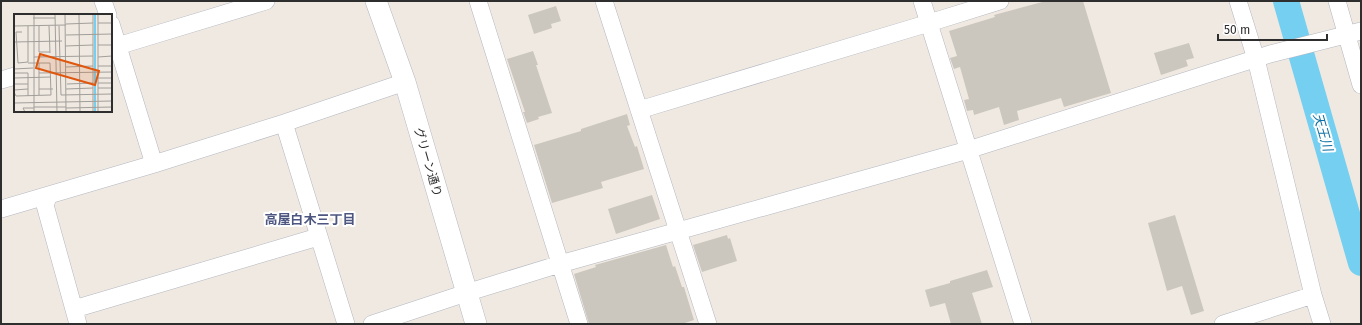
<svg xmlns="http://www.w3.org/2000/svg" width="1362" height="325" viewBox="0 0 1362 325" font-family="'Fira Sans','Noto Sans JP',sans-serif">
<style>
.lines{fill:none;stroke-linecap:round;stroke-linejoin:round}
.river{stroke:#75cff0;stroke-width:26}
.building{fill:#cbc7bf}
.minor-casing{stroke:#b4b7c1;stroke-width:18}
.tertiary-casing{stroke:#b4b7c1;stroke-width:22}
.minor{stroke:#fff;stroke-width:17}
.tertiary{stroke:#fff;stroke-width:21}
.labels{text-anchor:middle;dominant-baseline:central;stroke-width:4;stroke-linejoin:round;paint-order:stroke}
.street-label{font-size:12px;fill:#2e2e2e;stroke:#fff}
.water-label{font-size:13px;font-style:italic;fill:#0d6fa3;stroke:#fff}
.neighbourhood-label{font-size:13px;font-weight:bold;fill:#4d5680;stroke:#fff}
.inset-river{fill:none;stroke:#75cff0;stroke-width:2}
.inset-road{fill:none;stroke:#a29e99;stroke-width:1}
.view{fill:#df570e;fill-opacity:0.15;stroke:#df570e;stroke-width:2}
.inset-edge{fill:none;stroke:#2e2e2e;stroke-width:2}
</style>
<rect width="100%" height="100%" fill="#efe9e1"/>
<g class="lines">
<path class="river" d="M 1286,1 L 1361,263"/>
</g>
<path class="building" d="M 1046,1 L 1083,1 L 1111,93 L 1064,107 L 1061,98 L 1017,111 L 1019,120 L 1004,125 L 999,107 L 974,115 L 973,110 L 967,111 L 964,100 L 969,99 L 960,67 L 954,69 L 950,58 L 957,56 L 949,31 L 995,17 L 994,15 Z
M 556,6 L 561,21 L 551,24 L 552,28 L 534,34 L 528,15 Z
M 1189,43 L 1194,58 L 1186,60 L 1188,66 L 1161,75 L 1154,53 Z
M 533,51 L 538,65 L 536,65 L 552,113 L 538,117 L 539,119 L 527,123 L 523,112 L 525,112 L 507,59 Z
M 627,114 L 630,125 L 627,126 L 635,147 L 637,146 L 644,169 L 601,182 L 603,188 L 552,203 L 534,145 L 581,131 L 581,129 Z
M 652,195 L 660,219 L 616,234 L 608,209 Z
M 1175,215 L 1204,311 L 1191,315 L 1182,286 L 1167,291 L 1148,223 Z
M 727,235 L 728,239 L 730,238 L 737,261 L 702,272 L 693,245 Z
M 666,245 L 673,267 L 675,266 L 682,287 L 684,287 L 694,320 L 682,324 L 589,324 L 574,274 L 596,267 L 595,265 Z
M 987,270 L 993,287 L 972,293 L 982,324 L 951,324 L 945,303 L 930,307 L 925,290 L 950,283 L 950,281 Z"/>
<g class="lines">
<defs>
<path id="minor" d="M 103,1 L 108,15
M 478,1 L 579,324
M 604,1 L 708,324
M 922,1 L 1023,324
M 1238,1 L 1256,59 L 1313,295 L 1322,324
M 1337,1 L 1361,85
M 111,24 L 154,164
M 111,48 L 266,1
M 1,80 L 15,76
M 639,110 L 929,23 L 1000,1
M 284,123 L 405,82
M 49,195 L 45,205 L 78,324
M 1,209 L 154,164 L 284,123 L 346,324
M 74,309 L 318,237
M 372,324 L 466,293 L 560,264 L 968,150 L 1270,54 L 1361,31
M 1223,324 L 1313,295"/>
<path id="tertiary" d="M 376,1 L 405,82 L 476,324"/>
</defs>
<use href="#minor" class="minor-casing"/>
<use href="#tertiary" class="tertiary-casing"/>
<use href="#minor" class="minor"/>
<use href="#tertiary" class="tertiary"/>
</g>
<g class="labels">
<g class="street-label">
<text transform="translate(428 162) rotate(74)">グリーン通り</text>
</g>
<g class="water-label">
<text transform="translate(1323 132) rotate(74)">天王川</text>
</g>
<g class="neighbourhood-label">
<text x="310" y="219">高屋白木三丁目</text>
</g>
</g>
<g transform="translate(14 14)">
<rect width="98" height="98" fill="#efe9e1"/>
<path class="inset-river" d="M 81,0 L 81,98"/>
<path class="inset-road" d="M 41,0 L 43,98M 51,0 L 52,98M 65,0 L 66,98M 19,4 L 41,4M 84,9 L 98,9M 52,10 L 79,9M 0,12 L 52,11M 25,12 L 25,38 L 36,38M 35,12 L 36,39M 45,12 L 47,81 L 98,80M 8,18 L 2,18 L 4,49 L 14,48 L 14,12M 52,21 L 98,20M 0,28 L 48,27M 84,31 L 98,31M 51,32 L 79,31M 20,43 L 79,42M 84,43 L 98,42M 84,52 L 98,52M 52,53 L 79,52M 0,55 L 19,54M 0,59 L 14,59 L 14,82M 25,59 L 98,58M 0,64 L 37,63M 84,64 L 98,64M 84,69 L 98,69M 0,70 L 14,70M 53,70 L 79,69M 84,74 L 98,74M 25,75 L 39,75M 52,75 L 79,74M 0,76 L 14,75M 0,78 L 2,82 L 37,81 L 36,49 L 14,49M 25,81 L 25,49M 0,89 L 98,87M 20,93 L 52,93M 52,94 L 98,93M 11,98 L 9,94 L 20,94M 20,98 L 20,0M 79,98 L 79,0M 84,98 L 84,0"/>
<path class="view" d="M 26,40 L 85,57 L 81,71 L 22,54 Z"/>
<rect width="98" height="98" class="inset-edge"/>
</g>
<rect width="1362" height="325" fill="none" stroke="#2e2e2e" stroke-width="4"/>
<path d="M1218 34v6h109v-6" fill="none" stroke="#2e2e2e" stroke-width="2"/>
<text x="1224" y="34" font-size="12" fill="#2e2e2e" stroke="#ffffff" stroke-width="3" paint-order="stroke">50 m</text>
</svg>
